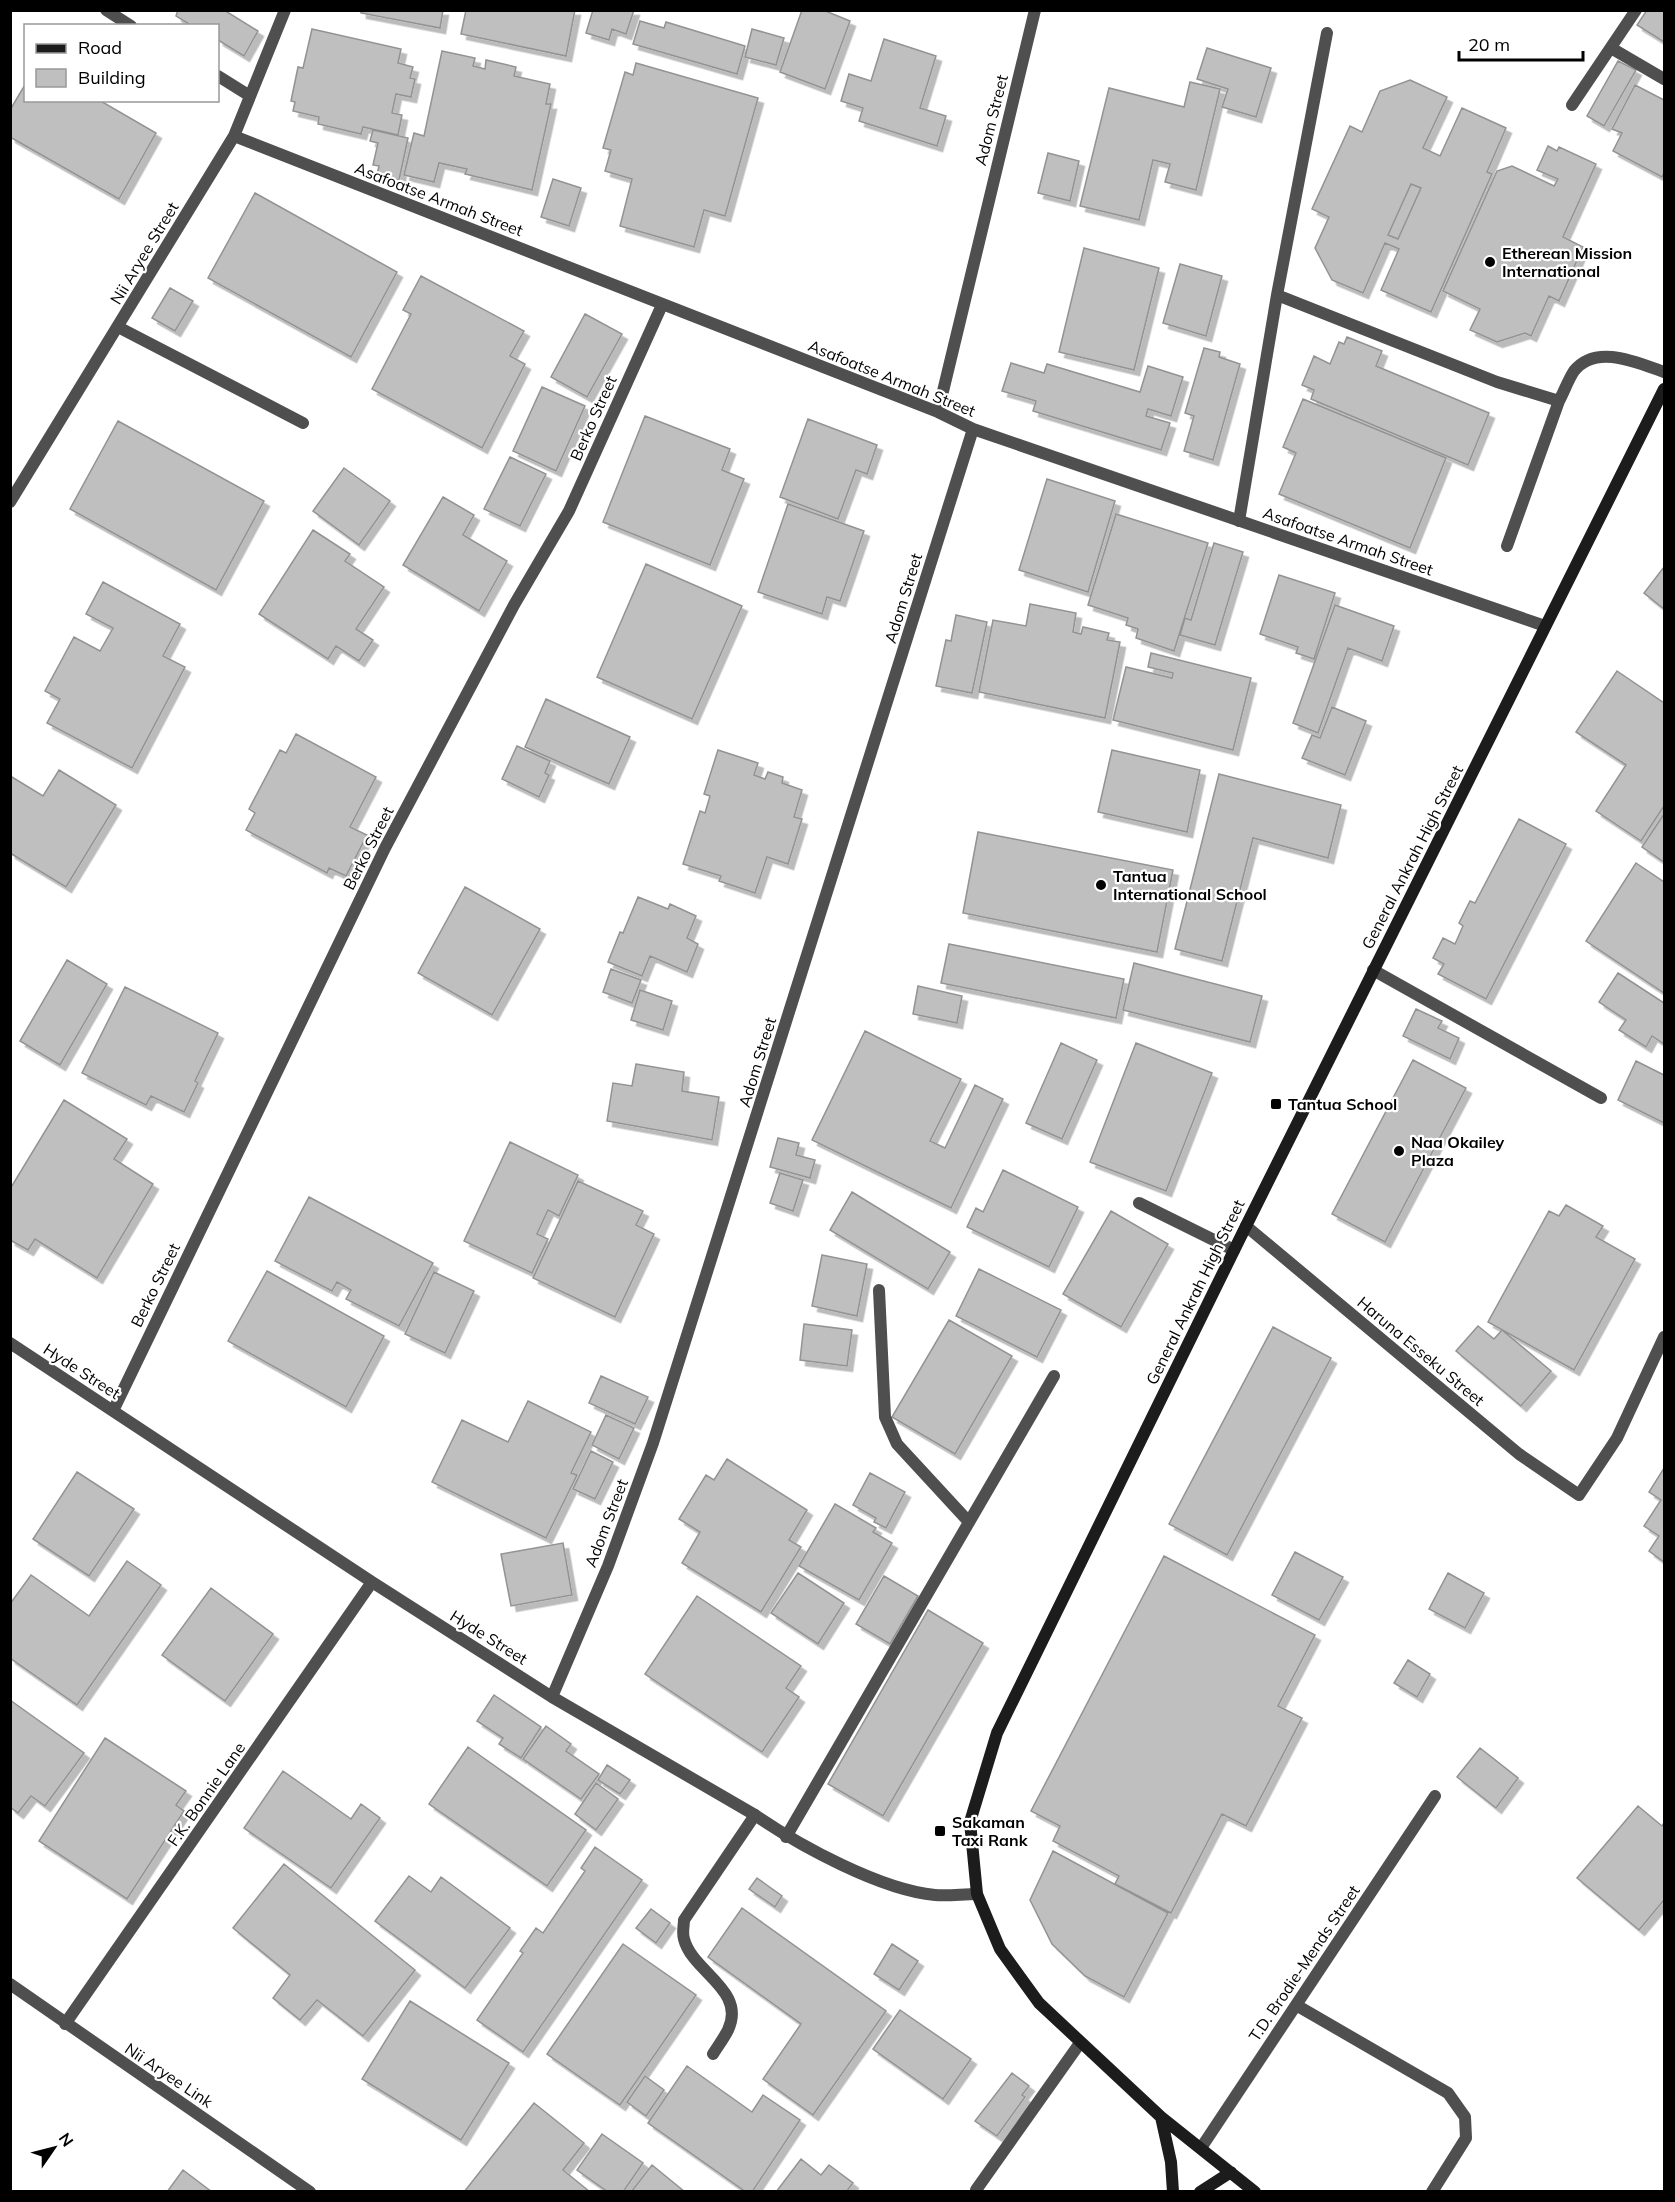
<svg xmlns="http://www.w3.org/2000/svg" width="1675" height="2202" viewBox="0 0 1675 2202" font-family="Mulish,sans-serif">
<style>
.building{fill:#bfbfbf;stroke:#939393;stroke-width:1.5;fill-rule:evenodd;filter:url(#shadow)}
.lines{fill:none;stroke-linecap:round;stroke-linejoin:round}
.lane{stroke:#4f4f4f;stroke-width:12}
.street{stroke:#4f4f4f;stroke-width:12}
.secondary{stroke:#1c1c1c;stroke-width:12}
.poi-dot{fill:#000;stroke:#fff;stroke-width:2}
.labels{text-anchor:middle;dominant-baseline:central;stroke-width:4.5;stroke-linejoin:round;paint-order:stroke}
.street-label{font-size:16px;fill:#000;stroke:#fff}
.poi-label{font-size:16px;font-weight:bold;fill:#000;stroke:#fff;text-anchor:start}
</style>
<defs>
<filter id="shadow"><feDropShadow dx="5.5" dy="5.5" stdDeviation="0" flood-color="#0004"/></filter>
</defs>
<rect width="100%" height="100%" fill="#fff"/>
<path class="building" d="M 178,10 L 224,10 L 258,31 L 244,56 L 218,40 L 218,26 L 192,26 L 176,16 Z
M 361,10 L 443,10 L 440,28 L 361,13 Z
M 466,10 L 575,10 L 566,56 L 461,34 Z
M 593,10 L 634,10 L 626,34 L 612,29 L 609,40 L 586,33 Z
M 802,10 L 823,10 L 850,21 L 825,89 L 780,72 Z
M 1647,10 L 1664,10 L 1664,42 L 1637,25 Z
M 640,21 L 664,28 L 666,22 L 745,46 L 737,74 L 633,44 Z
M 312,29 L 401,49 L 398,63 L 413,67 L 410,78 L 415,79 L 411,97 L 396,94 L 392,113 L 402,115 L 398,135 L 363,127 L 361,134 L 318,124 L 319,117 L 293,111 L 295,102 L 291,101 L 298,67 L 303,68 Z
M 752,29 L 784,38 L 776,65 L 745,57 Z
M 884,39 L 936,56 L 920,108 L 946,116 L 937,146 L 859,121 L 863,108 L 841,101 L 849,74 L 871,81 Z
M 1207,48 L 1271,68 L 1256,117 L 1222,107 L 1228,89 L 1197,79 Z
M 442,51 L 475,58 L 473,66 L 485,69 L 486,60 L 516,67 L 514,76 L 550,84 L 546,104 L 551,104 L 532,190 L 465,174 L 467,169 L 439,163 L 434,182 L 404,175 L 414,133 L 424,136 Z
M 1618,61 L 1636,70 L 1604,126 L 1587,116 Z
M 636,63 L 758,98 L 725,216 L 704,210 L 694,247 L 620,226 L 632,179 L 605,171 L 611,150 L 603,148 L 625,72 L 633,75 Z
M 1410,80 L 1447,97 L 1423,148 L 1440,156 L 1462,108 L 1506,128 L 1487,172 L 1492,174 L 1431,312 L 1381,290 L 1399,249 L 1385,243 L 1363,293 L 1332,280 L 1315,248 L 1329,217 L 1312,209 L 1350,126 L 1362,132 L 1380,91 ZM 1411,184 L 1421,188 L 1398,239 L 1388,235 Z
M 1190,82 L 1220,89 L 1196,190 L 1165,182 L 1170,164 L 1153,160 L 1139,220 L 1080,206 L 1109,88 L 1184,107 Z
M 26,83 L 26,100 L 99,100 L 156,133 L 119,199 L 10,137 L 10,110 Z
M 1635,85 L 1664,100 L 1664,173 L 1662,177 L 1613,151 L 1622,133 L 1612,129 Z
M 373,130 L 408,138 L 399,180 L 377,175 L 379,166 L 373,165 L 378,143 L 370,141 Z
M 1548,146 L 1557,151 L 1559,147 L 1596,164 L 1563,237 L 1583,247 L 1559,301 L 1549,296 L 1531,336 L 1525,333 L 1497,342 L 1470,330 L 1480,309 L 1443,291 L 1497,171 L 1512,166 L 1554,186 L 1558,179 L 1537,170 Z
M 1048,153 L 1079,161 L 1070,201 L 1038,193 Z
M 553,179 L 581,188 L 569,226 L 541,217 Z
M 1411,184 L 1421,188 L 1398,239 L 1388,235 Z
M 255,193 L 397,272 L 351,357 L 208,278 Z
M 1084,248 L 1159,268 L 1134,370 L 1059,352 Z
M 1180,264 L 1222,276 L 1206,336 L 1163,323 Z
M 421,276 L 524,331 L 510,356 L 525,364 L 482,448 L 372,389 L 411,314 L 403,310 Z
M 170,288 L 193,301 L 175,331 L 152,318 Z
M 585,314 L 622,334 L 587,397 L 551,377 Z
M 1347,337 L 1382,351 L 1376,366 L 1489,413 L 1468,465 L 1311,399 L 1314,390 L 1302,385 L 1314,356 L 1330,364 L 1339,342 L 1344,344 Z
M 1204,348 L 1220,352 L 1219,357 L 1240,364 L 1213,460 L 1184,451 L 1194,416 L 1185,413 Z
M 1011,363 L 1044,373 L 1047,364 L 1140,392 L 1148,366 L 1183,377 L 1171,416 L 1148,409 L 1146,416 L 1170,423 L 1161,450 L 1033,411 L 1036,401 L 1002,391 Z
M 542,387 L 585,406 L 556,471 L 513,451 Z
M 1303,399 L 1446,458 L 1410,548 L 1279,494 L 1296,453 L 1283,447 Z
M 645,416 L 730,449 L 722,470 L 744,479 L 710,565 L 603,522 Z
M 808,419 L 877,445 L 867,474 L 856,470 L 838,519 L 780,497 Z
M 118,421 L 264,501 L 216,590 L 70,509 Z
M 510,457 L 546,474 L 520,526 L 484,509 Z
M 344,468 L 390,501 L 359,545 L 313,511 Z
M 1047,479 L 1115,501 L 1088,592 L 1019,570 Z
M 443,497 L 474,515 L 463,535 L 507,561 L 479,611 L 403,565 Z
M 788,504 L 864,531 L 840,601 L 827,597 L 822,614 L 758,592 Z
M 1116,514 L 1208,543 L 1174,651 L 1136,638 L 1138,629 L 1126,625 L 1128,618 L 1088,605 Z
M 313,530 L 350,554 L 345,561 L 384,587 L 356,629 L 373,640 L 359,661 L 336,646 L 328,659 L 259,614 Z
M 1214,543 L 1243,552 L 1215,645 L 1180,635 L 1185,618 L 1191,620 Z
M 646,564 L 742,606 L 692,719 L 597,677 Z
M 1664,567 L 1664,609 L 1644,593 Z
M 1279,575 L 1335,593 L 1314,659 L 1296,653 L 1298,647 L 1260,634 Z
M 103,582 L 180,624 L 163,656 L 185,667 L 132,768 L 47,723 L 60,699 L 45,691 L 74,637 L 100,651 L 113,628 L 86,614 Z
M 1030,604 L 1076,613 L 1073,632 L 1081,634 L 1083,627 L 1109,633 L 1107,640 L 1120,642 L 1105,718 L 979,692 L 993,620 L 1026,626 Z
M 1335,605 L 1394,626 L 1382,661 L 1348,648 L 1318,733 L 1293,723 Z
M 956,615 L 987,622 L 972,693 L 936,686 L 946,640 L 951,641 Z
M 1151,653 L 1251,678 L 1233,750 L 1113,720 L 1126,667 L 1172,678 L 1173,673 L 1148,667 Z
M 1617,671 L 1664,703 L 1664,806 L 1641,841 L 1596,811 L 1626,765 L 1576,732 Z
M 546,699 L 630,737 L 609,784 L 525,747 Z
M 1332,707 L 1366,721 L 1345,775 L 1302,758 L 1312,735 L 1320,738 Z
M 296,734 L 376,777 L 350,827 L 367,835 L 346,876 L 329,868 L 327,873 L 246,830 L 255,813 L 249,809 L 280,750 L 286,753 Z
M 517,746 L 550,761 L 545,773 L 549,775 L 539,797 L 502,779 Z
M 718,750 L 758,763 L 754,775 L 765,779 L 768,772 L 783,777 L 782,783 L 802,790 L 794,817 L 802,819 L 788,864 L 767,857 L 755,893 L 719,881 L 721,876 L 683,864 L 700,811 L 705,813 L 710,796 L 704,794 Z
M 1112,750 L 1200,770 L 1187,832 L 1098,812 Z
M 59,770 L 116,805 L 66,887 L 10,853 L 10,779 L 12,777 L 43,796 Z
M 1219,774 L 1341,805 L 1328,858 L 1253,838 L 1222,961 L 1175,949 Z
M 1664,814 L 1664,862 L 1642,847 Z
M 1519,819 L 1566,844 L 1486,999 L 1438,974 L 1444,964 L 1433,958 L 1443,938 L 1455,944 L 1463,926 L 1459,923 L 1470,901 L 1475,903 Z
M 978,832 L 1173,870 L 1157,952 L 963,913 Z
M 1636,863 L 1664,882 L 1664,993 L 1586,941 Z
M 465,887 L 540,929 L 492,1015 L 418,973 Z
M 638,897 L 668,909 L 670,904 L 696,916 L 687,938 L 698,944 L 687,972 L 650,956 L 642,976 L 608,962 L 620,932 L 623,933 Z
M 949,944 L 1124,979 L 1116,1018 L 941,983 Z
M 67,960 L 107,984 L 60,1065 L 20,1041 Z
M 1134,963 L 1262,996 L 1250,1042 L 1123,1010 Z
M 611,969 L 641,980 L 632,1003 L 603,992 Z
M 1618,973 L 1664,1003 L 1664,1044 L 1652,1036 L 1646,1047 L 1619,1030 L 1626,1020 L 1599,1002 Z
M 918,986 L 962,996 L 957,1023 L 913,1014 Z
M 125,987 L 218,1033 L 195,1081 L 198,1083 L 184,1112 L 151,1096 L 146,1105 L 82,1073 Z
M 640,990 L 672,1001 L 663,1030 L 631,1020 Z
M 1416,1009 L 1442,1021 L 1438,1028 L 1459,1038 L 1450,1059 L 1403,1036 Z
M 865,1031 L 961,1079 L 930,1141 L 945,1148 L 975,1085 L 1003,1099 L 951,1208 L 812,1140 Z
M 1061,1043 L 1097,1060 L 1062,1139 L 1026,1123 Z
M 1136,1043 L 1212,1073 L 1166,1191 L 1090,1162 Z
M 1413,1060 L 1466,1088 L 1385,1242 L 1332,1214 Z
M 1636,1061 L 1664,1075 L 1664,1123 L 1618,1100 Z
M 636,1064 L 684,1072 L 682,1091 L 719,1097 L 712,1140 L 607,1121 L 613,1083 L 632,1086 Z
M 64,1100 L 127,1139 L 114,1159 L 153,1184 L 97,1278 L 35,1239 L 28,1250 L 10,1240 L 10,1189 Z
M 778,1138 L 799,1143 L 796,1155 L 815,1160 L 810,1178 L 770,1167 Z
M 510,1142 L 578,1175 L 559,1216 L 548,1210 L 537,1234 L 548,1239 L 532,1273 L 464,1241 Z
M 1003,1170 L 1078,1207 L 1049,1267 L 967,1227 L 976,1208 L 983,1212 Z
M 780,1173 L 803,1180 L 793,1211 L 770,1203 Z
M 578,1181 L 643,1211 L 636,1225 L 654,1234 L 615,1317 L 533,1278 Z
M 852,1192 L 950,1252 L 928,1289 L 830,1230 Z
M 309,1197 L 433,1263 L 399,1326 L 346,1299 L 351,1290 L 337,1282 L 332,1291 L 275,1261 Z
M 1566,1205 L 1603,1226 L 1596,1237 L 1635,1259 L 1574,1370 L 1488,1322 L 1549,1211 L 1559,1216 Z
M 1111,1211 L 1168,1244 L 1121,1327 L 1063,1294 Z
M 822,1255 L 867,1264 L 857,1316 L 812,1306 Z
M 979,1269 L 1061,1310 L 1037,1357 L 956,1316 Z
M 267,1271 L 384,1336 L 346,1407 L 228,1341 Z
M 434,1272 L 474,1291 L 445,1353 L 405,1334 Z
M 949,1320 L 1012,1356 L 955,1454 L 892,1417 Z
M 804,1324 L 852,1330 L 847,1366 L 800,1360 Z
M 1478,1326 L 1494,1339 L 1502,1330 L 1551,1371 L 1521,1406 L 1456,1351 Z
M 1273,1327 L 1331,1358 L 1227,1555 L 1169,1524 Z
M 601,1376 L 648,1397 L 635,1424 L 589,1403 Z
M 528,1401 L 591,1432 L 571,1473 L 577,1475 L 546,1538 L 432,1482 L 462,1420 L 508,1442 Z
M 606,1415 L 634,1428 L 619,1459 L 592,1445 Z
M 591,1451 L 613,1462 L 595,1499 L 573,1489 Z
M 727,1459 L 807,1510 L 789,1540 L 801,1547 L 761,1612 L 682,1563 L 700,1532 L 679,1519 L 706,1475 L 714,1480 Z
M 1664,1468 L 1664,1562 L 1649,1551 L 1659,1536 L 1644,1526 L 1661,1500 L 1649,1492 Z
M 77,1472 L 134,1509 L 89,1576 L 33,1539 Z
M 870,1473 L 905,1492 L 886,1528 L 874,1522 L 876,1518 L 853,1505 Z
M 835,1504 L 876,1528 L 873,1532 L 892,1543 L 859,1600 L 799,1566 Z
M 563,1543 L 572,1595 L 511,1606 L 501,1554 Z
M 1295,1552 L 1343,1577 L 1319,1620 L 1272,1595 Z
M 1164,1556 L 1315,1635 L 1278,1706 L 1302,1718 L 1246,1826 L 1222,1814 L 1171,1913 L 1115,1884 L 1119,1876 L 1053,1841 L 1060,1826 L 1031,1811 Z
M 127,1561 L 161,1585 L 77,1705 L 10,1658 L 10,1604 L 31,1575 L 89,1616 Z
M 798,1573 L 844,1603 L 818,1644 L 771,1613 Z
M 1448,1573 L 1484,1593 L 1465,1628 L 1429,1609 Z
M 884,1576 L 918,1596 L 890,1644 L 856,1624 Z
M 211,1588 L 273,1634 L 225,1701 L 162,1655 Z
M 697,1596 L 801,1666 L 786,1688 L 799,1697 L 762,1752 L 645,1674 Z
M 928,1610 L 983,1643 L 883,1816 L 828,1784 Z
M 1408,1660 L 1430,1674 L 1417,1697 L 1394,1683 Z
M 494,1695 L 541,1727 L 521,1758 L 499,1744 L 503,1738 L 477,1721 Z
M 10,1700 L 84,1753 L 45,1806 L 31,1796 L 18,1813 L 10,1807 Z
M 546,1726 L 571,1744 L 566,1751 L 599,1774 L 581,1799 L 523,1759 Z
M 105,1738 L 186,1791 L 176,1805 L 184,1811 L 127,1899 L 39,1841 Z
M 468,1747 L 586,1830 L 547,1886 L 429,1804 Z
M 1480,1748 L 1518,1778 L 1496,1808 L 1457,1777 Z
M 607,1765 L 630,1780 L 620,1794 L 598,1780 Z
M 283,1771 L 351,1819 L 361,1804 L 380,1818 L 331,1888 L 244,1828 Z
M 596,1783 L 618,1799 L 596,1830 L 575,1814 Z
M 1638,1806 L 1662,1826 L 1664,1823 L 1664,1900 L 1639,1930 L 1577,1878 Z
M 595,1847 L 642,1880 L 523,2052 L 477,2020 L 523,1953 L 520,1951 L 536,1928 L 543,1933 L 585,1871 L 581,1868 Z
M 1053,1851 L 1168,1913 L 1124,1997 L 1085,1976 L 1052,1944 L 1030,1900 Z
M 284,1864 L 415,1970 L 363,2036 L 317,2000 L 300,2020 L 273,1998 L 290,1975 L 233,1928 Z
M 409,1876 L 431,1892 L 441,1877 L 510,1928 L 465,1988 L 375,1921 Z
M 757,1878 L 782,1896 L 775,1907 L 749,1889 Z
M 742,1908 L 886,2011 L 813,2115 L 763,2079 L 801,2024 L 708,1957 Z
M 651,1909 L 670,1923 L 656,1943 L 636,1928 Z
M 623,1944 L 696,1995 L 620,2105 L 547,2054 Z
M 892,1944 L 918,1961 L 899,1990 L 874,1974 Z
M 410,2001 L 509,2063 L 461,2140 L 362,2079 Z
M 900,2010 L 971,2059 L 943,2099 L 873,2049 Z
M 687,2066 L 752,2112 L 763,2095 L 800,2120 L 752,2192 L 746,2192 L 648,2123 Z
M 1012,2073 L 1029,2086 L 1022,2095 L 1025,2097 L 997,2136 L 975,2121 Z
M 645,2076 L 664,2090 L 646,2116 L 627,2102 Z
M 534,2103 L 584,2143 L 563,2170 L 590,2192 L 464,2192 Z
M 602,2134 L 643,2163 L 623,2192 L 608,2192 L 577,2170 Z
M 801,2159 L 821,2175 L 829,2165 L 853,2183 L 846,2192 L 776,2192 Z
M 652,2165 L 685,2192 L 631,2192 Z
M 183,2170 L 212,2192 L 167,2192 Z"/>
<g class="lines">
<path class="lane" d="M 1611,48 L 1664,79
M 1572,105 L 1636,10
M 1277,295 L 1497,382 L 1559,401 C 1564,392 1568,380 1574,371 C 1596,343 1638,363 1664,372
M 118,327 L 303,423
M 1239,521 L 1277,295 L 1327,33
M 1507,546 L 1559,401
M 1373,970 L 1601,1098
M 1139,1203 L 1234,1250
M 879,1290 L 885,1417 L 897,1444 L 969,1522
M 786,1837 L 1054,1376
M 1296,2005 L 1448,2093 L 1465,2117 L 1466,2138 L 1432,2192
M 713,2054 C 718,2046 724,2038 728,2030 C 747,1990 692,1972 684,1939 C 682,1933 684,1925 684,1920 L 755,1815
M 1201,2148 L 1435,1796
M 976,2190 L 1080,2043"/>
<path class="street" d="M 106,10 L 131,26
M 218,76 L 250,96
M 234,136 L 938,412 L 973,429 L 1545,626
M 938,412 L 1035,10
M 10,502 L 234,136 L 285,10
M 1246,1226 L 1519,1454 L 1579,1495 L 1617,1438 L 1664,1337
M 10,1343 L 372,1582 L 552,1697 L 755,1815 C 800,1846 881,1890 935,1895 C 949,1896 963,1894 977,1894
M 113,1411 L 385,848 L 514,605 L 569,511 L 662,305
M 552,1697 L 608,1566 L 653,1443 L 973,429
M 10,1984 L 310,2192
M 65,2024 L 372,1582"/>
<path class="secondary" d="M 1161,2117 L 1255,2192
M 1173,2192 L 1171,2162 L 1161,2117 L 1039,2003 L 1000,1949 L 977,1894 L 970,1822 L 997,1733 L 1246,1226 L 1664,389
M 1200,2192 L 1231,2172"/>
</g>
<g class="poi-dot">
<circle cx="1490" cy="262" r="6"/>
<circle cx="1101" cy="885" r="6"/>
<rect x="1270" y="1098" width="12" height="12" rx="3"/>
<circle cx="1399" cy="1151" r="6"/>
<rect x="934" y="1825" width="12" height="12" rx="3"/>
</g>
<g class="labels">
<g class="street-label">
<text transform="translate(991 120) rotate(-76)">Adom Street</text>
<text transform="translate(439 199) rotate(21)">Asafoatse Armah Street</text>
<text transform="translate(144 253) rotate(-59)">Nii Aryee Street</text>
<text transform="translate(892 378) rotate(22)">Asafoatse Armah Street</text>
<text transform="translate(593 418) rotate(-66)">Berko Street</text>
<text transform="translate(1348 541) rotate(19)">Asafoatse Armah Street</text>
<text transform="translate(903 598) rotate(-73)">Adom Street</text>
<text transform="translate(368 848) rotate(-63)">Berko Street</text>
<text transform="translate(1412 857) rotate(-63)">General Ankrah High Street</text>
<text transform="translate(757 1062) rotate(-73)">Adom Street</text>
<text transform="translate(155 1285) rotate(-64)">Berko Street</text>
<text transform="translate(1195 1292) rotate(-64)">General Ankrah High Street</text>
<text transform="translate(1421 1351) rotate(40)">Haruna Esseku Street</text>
<text transform="translate(82 1371) rotate(33)">Hyde Street</text>
<text transform="translate(606 1523) rotate(-69)">Adom Street</text>
<text transform="translate(489 1637) rotate(32)">Hyde Street</text>
<text transform="translate(206 1794) rotate(-55)">F.K. Bonnie Lane</text>
<text transform="translate(1304 1963) rotate(-56)">T.D. Brodie-Mends Street</text>
<text transform="translate(169 2075) rotate(34)">Nii Aryee Link</text>
</g>
<g class="poi-label">
<text x="1502" y="253">Etherean Mission<tspan x="1502" dy="18">International</tspan></text>
<text x="1113" y="876">Tantua<tspan x="1113" dy="18">International School</tspan></text>
<text x="1288" y="1104">Tantua School</text>
<text x="1411" y="1142">Naa Okailey<tspan x="1411" dy="18">Plaza</tspan></text>
<text x="952" y="1822">Sakaman<tspan x="952" dy="18">Taxi Rank</tspan></text>
</g>
</g>
<rect width="1675" height="2202" fill="none" stroke="#000000" stroke-width="24"/>
<rect x="24" y="24" width="195" height="78" fill="#ffffff" stroke="#999999" stroke-width="1.5"/>
<rect x="36" y="44" width="30" height="9" fill="#1c1c1c" stroke="#999999" stroke-width="1.5"/>
<text x="78" y="54" font-size="18" fill="#000000">Road</text>
<rect x="36" y="69" width="30" height="18" fill="#bfbfbf" stroke="#999999" stroke-width="1.5"/>
<text x="78" y="84" font-size="18" fill="#000000">Building</text>
<g transform="translate(54 2148) rotate(55)" stroke="#ffffff" stroke-width="4.5" paint-order="stroke">
<path d="M0-4.5L10 22L0 15L-10 22Z" fill="#000000"/>
<text y="-9" font-size="16" font-weight="bold" text-anchor="middle" fill="#000000">N</text>
</g>
<path d="M1459 51v9h124v-9" fill="none" stroke="#000000" stroke-width="3"/>
<text x="1468" y="51" font-size="18" fill="#000000" stroke="#ffffff" stroke-width="4.5" paint-order="stroke">20 m</text>
</svg>
